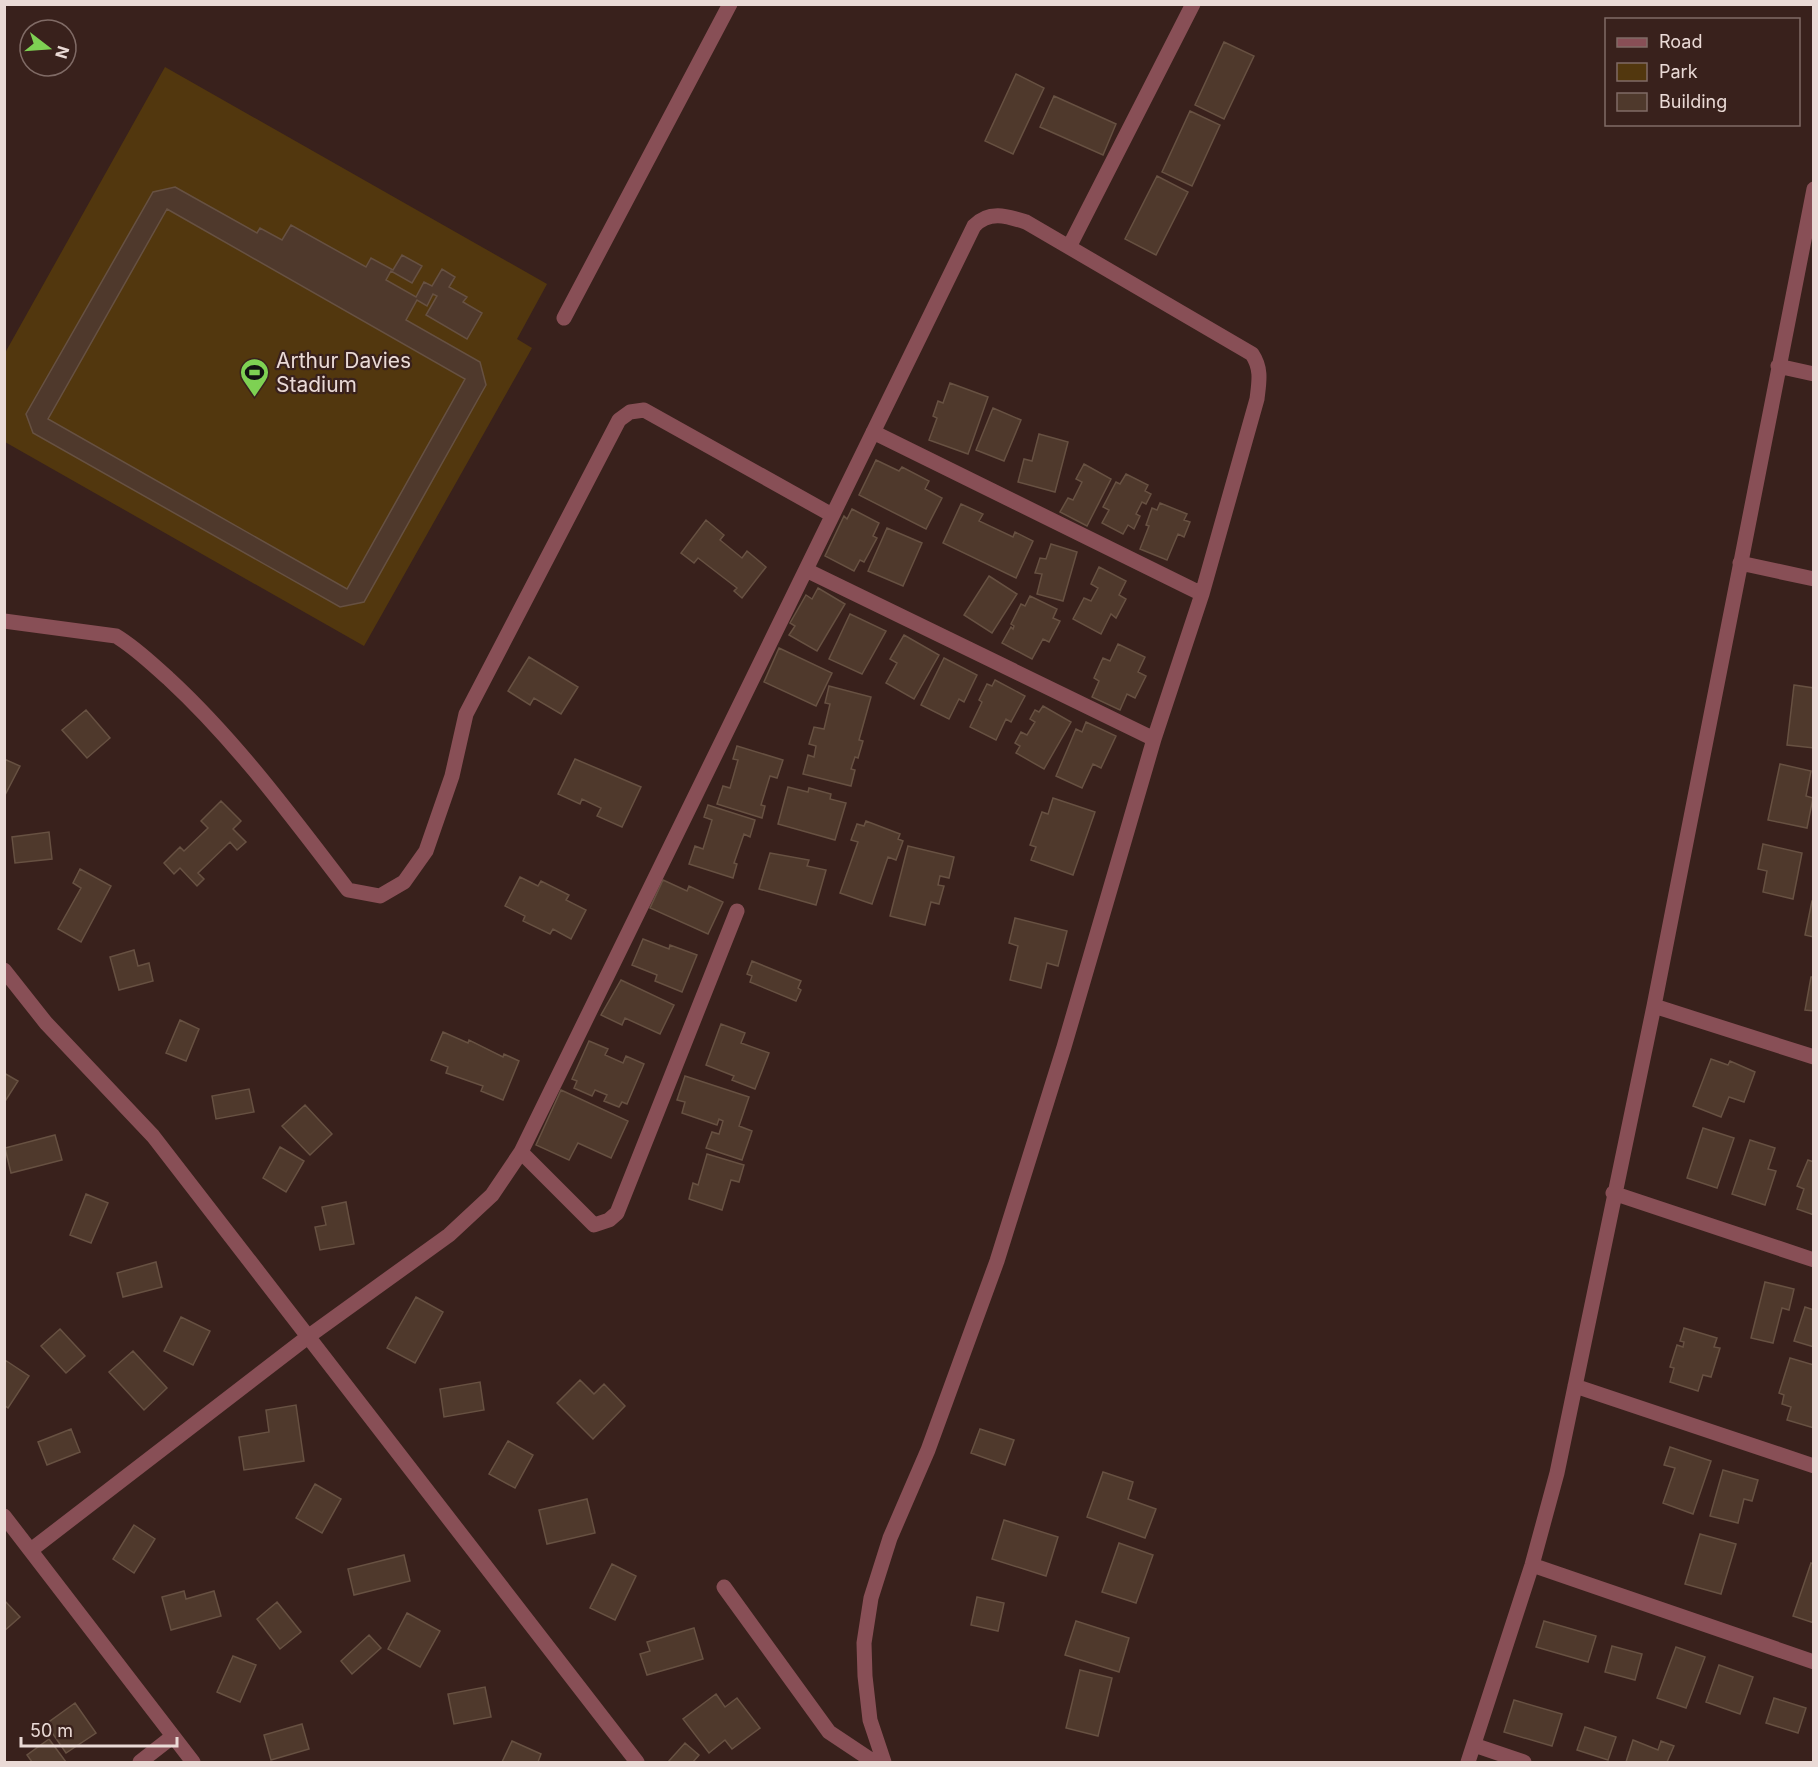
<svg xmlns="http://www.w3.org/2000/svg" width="1818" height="1767" viewBox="0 0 1818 1767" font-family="Inter,sans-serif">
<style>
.green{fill:#52370e}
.building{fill:#4f392c;stroke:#675142;stroke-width:1.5;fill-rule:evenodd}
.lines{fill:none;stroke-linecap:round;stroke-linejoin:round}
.minor{stroke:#884f56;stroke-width:15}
.labels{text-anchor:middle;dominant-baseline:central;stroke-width:4.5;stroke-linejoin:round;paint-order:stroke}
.poi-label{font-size:21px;fill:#eadad6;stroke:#39211c;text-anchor:start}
</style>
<rect width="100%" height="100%" fill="#39211c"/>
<path class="green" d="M 165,67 L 547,284 L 517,339 L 532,348 L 364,646 L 5,442 L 5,353 Z"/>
<path class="building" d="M 1224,42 L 1254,56 L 1224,119 L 1195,105 Z
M 1016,74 L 1044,88 L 1013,154 L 985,141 Z
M 1054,96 L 1116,124 L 1103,155 L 1040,127 Z
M 1190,111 L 1220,125 L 1192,186 L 1162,172 Z
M 1157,176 L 1188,192 L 1156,255 L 1125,239 Z
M 175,187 L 257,233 L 260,228 L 282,240 L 291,225 L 366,267 L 371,258 L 393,270 L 402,255 L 422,266 L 412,283 L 391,271 L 386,280 L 416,297 L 424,282 L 432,286 L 442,269 L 455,277 L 449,287 L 467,297 L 463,302 L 482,313 L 467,339 L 426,315 L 437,296 L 433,294 L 427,306 L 417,300 L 406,320 L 480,362 L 486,385 L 364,602 L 340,607 L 33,433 L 26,414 L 153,192 ZM 167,209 L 465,379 L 347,589 L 48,419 Z
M 950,383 L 988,397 L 968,454 L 929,440 L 937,418 L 933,416 L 938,401 L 943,403 Z
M 993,408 L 1021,420 L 1004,461 L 976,450 Z
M 1039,434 L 1068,442 L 1055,492 L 1018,482 L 1024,459 L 1032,461 Z
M 876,460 L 899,471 L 902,467 L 929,481 L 925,489 L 942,498 L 926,529 L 859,495 Z
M 1084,464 L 1111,479 L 1087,526 L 1060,512 L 1068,498 L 1073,500 L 1082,482 L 1076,479 Z
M 1126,474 L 1148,485 L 1145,491 L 1151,494 L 1146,504 L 1142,502 L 1136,514 L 1140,516 L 1134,529 L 1128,525 L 1123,534 L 1102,523 L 1109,510 L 1103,507 L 1116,482 L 1120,484 Z
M 1160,503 L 1187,514 L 1184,520 L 1190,522 L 1184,537 L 1178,534 L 1167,560 L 1140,549 L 1149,526 L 1146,525 L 1152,508 L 1157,510 Z
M 961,504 L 983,514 L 979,521 L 1013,537 L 1015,532 L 1033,541 L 1016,578 L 943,543 Z
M 852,509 L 879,523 L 873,536 L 877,538 L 864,562 L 860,560 L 854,571 L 825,556 L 844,516 L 847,519 Z
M 706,520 L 724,535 L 720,540 L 742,558 L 747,551 L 766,567 L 742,598 L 734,591 L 737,588 L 698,558 L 694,563 L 681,553 Z
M 887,528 L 922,543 L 903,586 L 868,571 Z
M 1051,544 L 1077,552 L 1063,601 L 1037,594 L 1042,574 L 1035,573 L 1040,558 L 1046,559 Z
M 1099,567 L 1126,581 L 1119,595 L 1126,599 L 1116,618 L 1111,614 L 1101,634 L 1073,619 L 1084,598 L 1091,601 L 1098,588 L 1091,584 Z
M 989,576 L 1017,594 L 992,633 L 964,615 Z
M 818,588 L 845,604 L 817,651 L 789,635 L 795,626 L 790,623 L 806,595 L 812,599 Z
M 1030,596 L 1057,609 L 1053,618 L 1060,621 L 1049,642 L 1043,639 L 1032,659 L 1002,643 L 1011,627 L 1013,629 L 1014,626 L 1011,624 L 1021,604 L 1025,606 Z
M 850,614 L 886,631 L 862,674 L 829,659 Z
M 904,635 L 939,655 L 914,699 L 886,683 L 897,663 L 890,659 Z
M 1118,644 L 1145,657 L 1138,672 L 1146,676 L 1135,698 L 1127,694 L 1120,710 L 1092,697 L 1099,681 L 1094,678 L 1103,658 L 1110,661 Z
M 779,648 L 832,673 L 816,706 L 764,682 Z
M 529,657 L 578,687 L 561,714 L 534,698 L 530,705 L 508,691 Z
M 944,658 L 977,675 L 964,702 L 959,699 L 949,719 L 921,705 Z
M 995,680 L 1025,696 L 1011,722 L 1006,719 L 996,740 L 970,727 L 982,702 L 979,700 L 987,684 L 992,686 Z
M 1794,685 L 1814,688 L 1814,748 L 1787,745 Z
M 829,686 L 871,697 L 859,740 L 863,741 L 858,758 L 855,757 L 851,769 L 855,770 L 851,786 L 803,774 L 808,755 L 814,757 L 816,746 L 809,744 L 814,727 L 824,729 L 830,704 L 825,703 Z
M 1043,706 L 1071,722 L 1044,769 L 1016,753 L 1020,746 L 1015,743 L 1021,732 L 1027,735 L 1035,722 L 1030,719 L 1035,710 L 1039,712 Z
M 86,710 L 110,738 L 87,758 L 62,730 Z
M 1086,722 L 1116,736 L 1101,768 L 1093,764 L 1082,788 L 1056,776 L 1076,729 L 1082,732 Z
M 737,746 L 783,760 L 777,778 L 770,776 L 761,805 L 765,806 L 762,818 L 717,804 L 723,786 L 730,788 L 738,760 L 733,759 Z
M 4,759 L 20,766 L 4,797 Z
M 575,759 L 641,787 L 622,827 L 597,816 L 601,808 L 582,799 L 580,804 L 558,794 Z
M 1780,764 L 1811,771 L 1806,796 L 1813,798 L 1807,828 L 1768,820 Z
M 788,787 L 808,792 L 809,788 L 831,794 L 830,799 L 846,803 L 835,840 L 778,824 Z
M 1053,798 L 1095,812 L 1073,875 L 1031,860 L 1036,847 L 1030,845 L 1042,812 L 1048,814 Z
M 221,801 L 241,821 L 233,829 L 246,842 L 237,850 L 230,842 L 198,873 L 204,879 L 197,886 L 180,868 L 174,874 L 164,863 L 180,847 L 184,851 L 208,828 L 201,821 Z
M 708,805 L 755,820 L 750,837 L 744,834 L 734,863 L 737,864 L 733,878 L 689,864 L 695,846 L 703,849 L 712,820 L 704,817 Z
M 866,821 L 900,834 L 898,839 L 903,841 L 896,860 L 888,857 L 872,904 L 840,893 L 858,842 L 851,840 L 857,824 L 864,826 Z
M 49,832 L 52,859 L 15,863 L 12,837 Z
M 1763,844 L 1802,853 L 1793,899 L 1763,892 L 1767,871 L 1758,869 Z
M 908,846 L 954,857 L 949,878 L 940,876 L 938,885 L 944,886 L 939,904 L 931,902 L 925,925 L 890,916 Z
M 770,853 L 809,860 L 807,866 L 826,870 L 816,905 L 759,889 Z
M 80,869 L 111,886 L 81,942 L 58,929 L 81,888 L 73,883 Z
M 520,877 L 538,886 L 541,881 L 569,895 L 566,900 L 586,910 L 571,939 L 553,929 L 550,934 L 523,921 L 525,916 L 505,906 Z
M 663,880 L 687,891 L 689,886 L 723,902 L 708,934 L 650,908 Z
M 1812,901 L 1814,901 L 1814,937 L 1805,935 Z
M 1015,918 L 1067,931 L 1058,966 L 1047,963 L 1041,988 L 1010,980 L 1018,946 L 1009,943 Z
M 643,939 L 669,949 L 670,945 L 697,955 L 682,992 L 655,981 L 657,975 L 632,965 Z
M 134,950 L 138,966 L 149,963 L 153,981 L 119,990 L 110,957 Z
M 752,961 L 801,981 L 798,988 L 801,990 L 796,1001 L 750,982 L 752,976 L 747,974 Z
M 1811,977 L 1814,977 L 1814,1011 L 1805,1010 Z
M 621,980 L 674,1005 L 660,1034 L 625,1018 L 622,1025 L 601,1015 Z
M 180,1020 L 199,1029 L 186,1061 L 166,1053 Z
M 721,1024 L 745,1033 L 741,1043 L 769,1053 L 755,1089 L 732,1080 L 734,1076 L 706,1065 Z
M 443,1032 L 468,1043 L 469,1040 L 503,1057 L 504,1054 L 519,1061 L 503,1100 L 481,1091 L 483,1086 L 446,1073 L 448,1067 L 431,1060 Z
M 589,1041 L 608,1049 L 605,1055 L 623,1063 L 626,1056 L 644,1064 L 627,1104 L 622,1102 L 619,1107 L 604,1101 L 607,1095 L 595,1090 L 592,1096 L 574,1088 L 577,1081 L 572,1079 Z
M 1711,1059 L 1728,1065 L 1730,1061 L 1755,1072 L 1744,1102 L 1729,1097 L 1721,1117 L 1693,1106 Z
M 4,1073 L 18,1081 L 4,1103 Z
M 685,1076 L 749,1097 L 739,1126 L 752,1131 L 742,1160 L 706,1148 L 712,1132 L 719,1134 L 723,1121 L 719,1119 L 717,1125 L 682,1113 L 685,1102 L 677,1100 Z
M 249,1089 L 254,1112 L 216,1119 L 212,1096 Z
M 561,1090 L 628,1121 L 611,1158 L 578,1143 L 569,1160 L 536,1145 Z
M 305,1105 L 332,1134 L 310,1155 L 282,1126 Z
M 1703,1128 L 1734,1138 L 1717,1188 L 1687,1178 Z
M 55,1135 L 62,1160 L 11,1173 L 5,1148 Z
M 1750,1140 L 1775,1148 L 1768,1169 L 1776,1171 L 1765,1205 L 1732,1194 Z
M 280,1147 L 304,1161 L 286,1192 L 263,1178 Z
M 707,1154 L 744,1165 L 739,1182 L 731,1180 L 722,1210 L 689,1199 L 693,1183 L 698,1185 Z
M 1808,1160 L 1814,1162 L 1814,1215 L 1797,1209 L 1804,1189 L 1797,1186 Z
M 86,1194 L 108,1203 L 91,1243 L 70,1235 Z
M 346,1202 L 354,1244 L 320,1250 L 315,1227 L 326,1225 L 322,1207 Z
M 156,1262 L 162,1287 L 123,1297 L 117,1273 Z
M 1765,1282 L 1794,1289 L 1789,1310 L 1782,1308 L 1773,1343 L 1751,1338 Z
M 416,1297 L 443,1312 L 415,1363 L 387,1348 Z
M 1805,1307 L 1814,1310 L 1814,1347 L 1794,1341 Z
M 181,1317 L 210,1331 L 193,1365 L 164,1351 Z
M 1684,1328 L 1717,1338 L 1714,1347 L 1720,1348 L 1711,1377 L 1703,1375 L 1698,1391 L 1670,1382 L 1674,1368 L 1670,1367 L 1677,1345 L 1683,1347 L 1684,1342 L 1680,1341 Z
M 60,1329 L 85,1356 L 66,1373 L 41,1346 Z
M 133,1351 L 167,1388 L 144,1410 L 109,1372 Z
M 1790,1358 L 1814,1365 L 1814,1428 L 1787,1420 L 1791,1407 L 1782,1404 L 1784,1395 L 1779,1393 Z
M 5,1360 L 29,1376 L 8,1408 L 4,1405 Z
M 580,1380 L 594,1394 L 604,1384 L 625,1406 L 593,1439 L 557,1403 Z
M 480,1382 L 484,1410 L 444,1417 L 440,1389 Z
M 296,1405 L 304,1461 L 244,1470 L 239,1437 L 269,1432 L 266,1410 Z
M 71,1429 L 80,1452 L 47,1465 L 38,1442 Z
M 980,1429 L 1014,1440 L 1005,1465 L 971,1453 Z
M 508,1441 L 533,1455 L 515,1488 L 489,1474 Z
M 1670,1447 L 1711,1461 L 1693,1514 L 1663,1503 L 1675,1468 L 1664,1465 Z
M 1723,1470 L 1758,1480 L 1752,1501 L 1744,1499 L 1738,1523 L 1710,1516 Z
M 1103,1472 L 1133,1482 L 1128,1499 L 1156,1509 L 1145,1538 L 1087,1517 Z
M 315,1484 L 341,1499 L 322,1533 L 296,1518 Z
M 587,1499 L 595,1533 L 547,1544 L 539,1510 Z
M 1004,1520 L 1058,1537 L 1046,1576 L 992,1559 Z
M 134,1525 L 155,1539 L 134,1573 L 113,1559 Z
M 1700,1534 L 1736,1544 L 1721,1594 L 1685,1584 Z
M 1119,1543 L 1153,1555 L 1136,1603 L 1102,1592 Z
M 404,1555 L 410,1581 L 354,1595 L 348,1569 Z
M 1811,1563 L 1814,1564 L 1814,1623 L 1793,1616 Z
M 612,1564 L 636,1576 L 615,1620 L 590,1608 Z
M 184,1591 L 186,1599 L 214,1591 L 221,1616 L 171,1630 L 162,1597 Z
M 977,1597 L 1004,1603 L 998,1631 L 971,1625 Z
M 4,1600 L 20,1617 L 4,1631 Z
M 277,1602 L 301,1632 L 280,1649 L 257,1619 Z
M 407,1613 L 440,1631 L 420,1667 L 388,1649 Z
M 1076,1621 L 1129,1638 L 1119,1672 L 1065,1655 Z
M 1544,1621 L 1596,1636 L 1588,1662 L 1536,1647 Z
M 694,1628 L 703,1659 L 647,1675 L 640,1654 L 650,1651 L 647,1642 Z
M 369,1635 L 381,1648 L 352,1674 L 341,1661 Z
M 1612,1646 L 1642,1654 L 1635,1680 L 1605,1672 Z
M 1676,1647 L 1705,1657 L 1686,1708 L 1657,1698 Z
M 233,1656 L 256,1665 L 240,1702 L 217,1692 Z
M 1719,1665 L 1753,1677 L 1740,1714 L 1706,1702 Z
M 1080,1670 L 1112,1678 L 1098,1736 L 1066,1728 Z
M 485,1687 L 491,1717 L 454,1724 L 448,1694 Z
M 716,1694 L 725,1707 L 737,1698 L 760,1728 L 732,1749 L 725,1740 L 709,1753 L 683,1719 Z
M 1774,1698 L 1806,1708 L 1798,1733 L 1766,1723 Z
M 1514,1700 L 1562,1714 L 1552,1746 L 1504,1732 Z
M 75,1703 L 96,1733 L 66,1753 L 46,1724 Z
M 302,1724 L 309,1749 L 271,1760 L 264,1735 Z
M 1585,1727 L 1616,1737 L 1608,1760 L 1577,1750 Z
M 49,1739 L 66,1762 L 32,1762 L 27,1755 Z
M 1633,1740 L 1658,1750 L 1661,1741 L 1674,1746 L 1667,1762 L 1626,1762 Z
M 512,1741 L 541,1754 L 538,1762 L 502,1762 Z
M 685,1743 L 699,1755 L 693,1762 L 668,1762 Z"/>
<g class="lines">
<path class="minor" d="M 1069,247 L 1193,4
M 564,318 L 730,4
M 1778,366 L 1814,374
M 873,432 L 1202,594
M 1740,563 L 1814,579
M 806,570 L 1154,739
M 4,621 L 116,636 C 136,648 152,664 169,679 C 237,742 292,817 348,890 L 380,896 L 404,882 L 426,851 L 452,776 L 466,714 L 619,420 L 630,412 L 644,410 L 832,515
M 4,970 L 46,1023 L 153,1136 L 637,1762
M 1654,1006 L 1814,1057
M 521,1152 L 594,1225 L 609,1220 L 617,1213 L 737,911
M 1613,1193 L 1814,1260
M 1575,1386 L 1814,1466
M 4,1516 L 193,1762
M 31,1550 L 309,1336 L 449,1235 L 492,1195 L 521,1152 L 974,226 C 989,210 1007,216 1026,222 L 1252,354 C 1262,369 1259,382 1257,399 L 1202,594 L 1154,739 L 1064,1047 L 997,1261 L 928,1450 L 890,1538 L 871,1598 L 864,1643 L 865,1676 L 870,1720 L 884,1762
M 1532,1565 L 1814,1662
M 724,1587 L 829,1732 L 874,1762
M 1474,1745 L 1524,1762
M 140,1762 L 172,1737
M 1468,1762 L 1532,1565 L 1557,1473 L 1654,1006 L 1814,189"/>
</g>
<defs>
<symbol id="stadium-pin" viewBox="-11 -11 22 30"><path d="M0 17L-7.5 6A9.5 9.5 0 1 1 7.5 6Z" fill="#7ed153" stroke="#39211c"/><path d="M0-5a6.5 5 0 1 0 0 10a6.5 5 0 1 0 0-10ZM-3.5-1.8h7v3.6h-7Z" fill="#111"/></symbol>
</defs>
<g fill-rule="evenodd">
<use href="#stadium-pin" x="238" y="356" width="33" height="45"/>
</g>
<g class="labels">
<g class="poi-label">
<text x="276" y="360">Arthur Davies<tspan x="276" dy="24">Stadium</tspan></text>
</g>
</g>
<rect width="1818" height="1767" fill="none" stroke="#eadad6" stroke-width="12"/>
<rect x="1605" y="18" width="195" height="108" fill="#39211c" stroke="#806b66" stroke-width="1.5"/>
<rect x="1617" y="38" width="30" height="9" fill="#884f56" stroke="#806b66" stroke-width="1.5"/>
<text x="1659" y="48" font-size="18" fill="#eadad6">Road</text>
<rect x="1617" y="63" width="30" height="18" fill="#52370e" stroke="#806b66" stroke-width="1.5"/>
<text x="1659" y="78" font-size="18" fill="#eadad6">Park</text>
<rect x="1617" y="93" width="30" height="18" fill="#4f392c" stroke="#806b66" stroke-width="1.5"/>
<text x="1659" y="108" font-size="18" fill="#eadad6">Building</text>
<g transform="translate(48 48) rotate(107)"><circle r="28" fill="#39211c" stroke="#806b66" stroke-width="1.5"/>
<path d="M0-4.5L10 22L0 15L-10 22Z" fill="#7ed153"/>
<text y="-9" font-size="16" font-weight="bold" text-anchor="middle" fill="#eadad6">N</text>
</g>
<path d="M21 1737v9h156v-9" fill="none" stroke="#eadad6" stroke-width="3"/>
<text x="30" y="1737" font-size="18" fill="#eadad6" stroke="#39211c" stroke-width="4.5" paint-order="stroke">50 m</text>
</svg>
